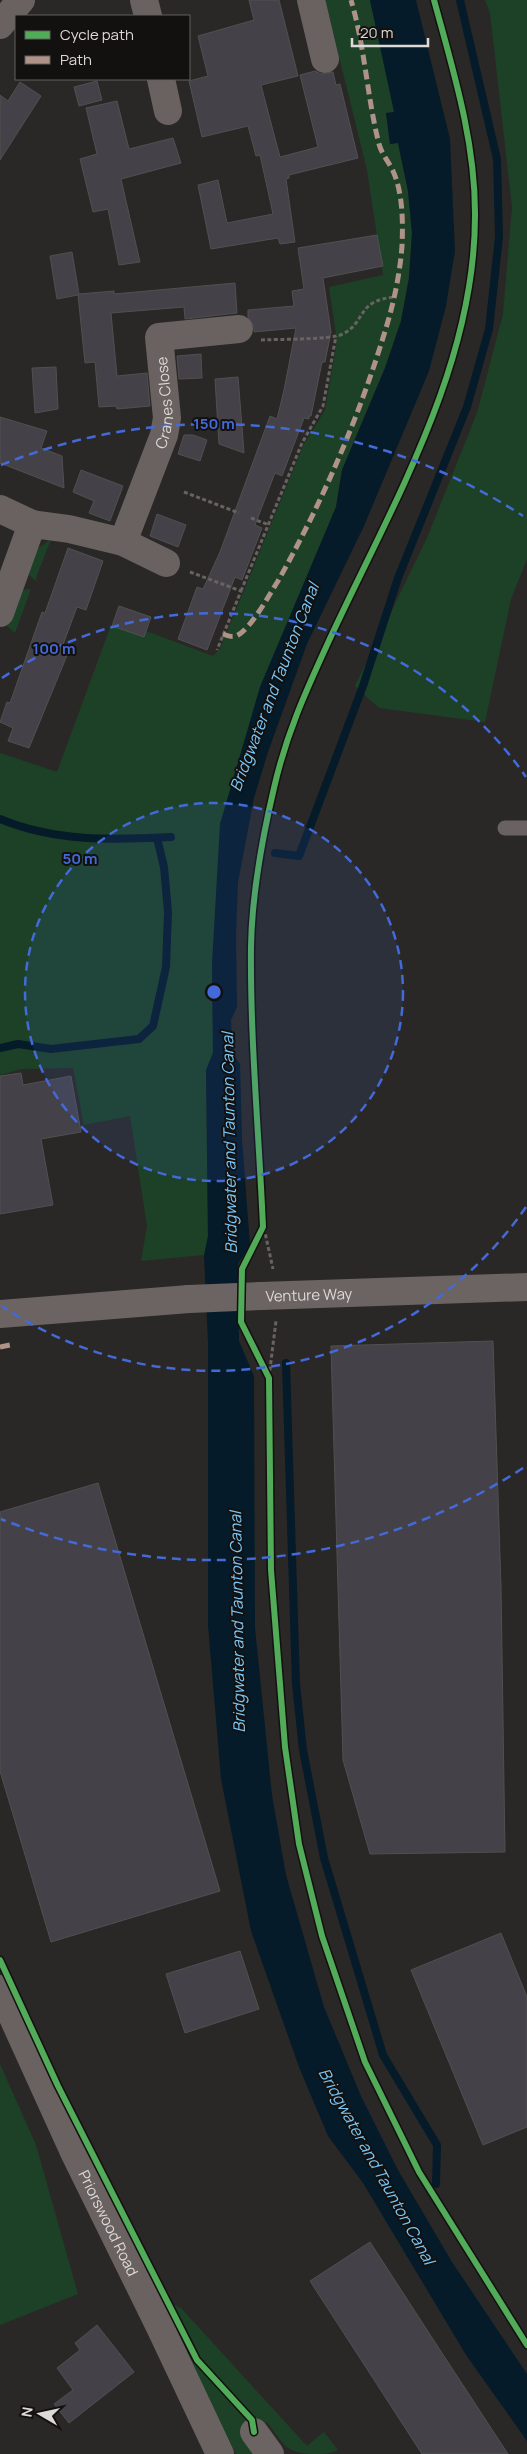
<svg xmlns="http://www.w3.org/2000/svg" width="527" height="2454" viewBox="0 0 527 2454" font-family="Manrope,sans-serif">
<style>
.green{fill:#1c4127}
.water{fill:#051b29}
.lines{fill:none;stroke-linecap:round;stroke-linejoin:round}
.stream{stroke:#051b29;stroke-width:8}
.building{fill:#444248;stroke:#505050}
.path{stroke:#686362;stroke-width:3;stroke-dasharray:4 2.5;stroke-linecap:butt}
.lane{stroke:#696260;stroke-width:15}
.street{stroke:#696260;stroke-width:28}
.secondary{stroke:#6b6462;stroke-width:28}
.primary{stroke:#6a6261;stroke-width:28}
.secondary-bridge{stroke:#6b6462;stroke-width:28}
.quiet{stroke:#af9288;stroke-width:5;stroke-dasharray:10 5;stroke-linecap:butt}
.cycleway-casing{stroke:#131110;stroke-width:9}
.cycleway{stroke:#51ab58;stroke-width:6}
.ring{fill:none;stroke:#436ad8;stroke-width:2.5;stroke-dasharray:9 6}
.labels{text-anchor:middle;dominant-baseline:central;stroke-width:4;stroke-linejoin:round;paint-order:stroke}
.street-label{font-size:15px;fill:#dcd9d6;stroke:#131110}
.water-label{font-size:16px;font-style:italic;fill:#79c8f9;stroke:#131110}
.centre{fill:#436ad8;stroke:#131110;stroke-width:2.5}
.ring-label{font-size:15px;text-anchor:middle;font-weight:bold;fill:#436ad8;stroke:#131110;stroke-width:4;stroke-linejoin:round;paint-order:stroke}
</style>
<rect width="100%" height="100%" fill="#2a2826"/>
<path class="green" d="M 325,0 L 370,0 L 395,112 L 386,113 L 390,144 L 398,143 L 408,191 L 412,233 L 409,278 L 401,321 L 385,368 L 342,470 L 336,507 L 260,687 L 212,963 L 213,1053 L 206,1071 L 208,1236 L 204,1255 L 141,1261 L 147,1226 L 130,1116 L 84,1125 L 73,1068 L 22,1069 L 0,1075 L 0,753 L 57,772 L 111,625 L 146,631 L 213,656 L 220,649 L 303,446 L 325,410 L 337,341 L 329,287 L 383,275 L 367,170 Z
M 485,0 L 527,0 L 527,559 L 511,599 L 485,722 L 379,708 L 355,686 L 427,538 L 477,413 L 503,314 L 512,207 L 490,13 Z
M 51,539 L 36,578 L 36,581 L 27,573 L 36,550 Z
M 31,589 L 15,633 L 7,626 L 21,590 Z
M 0,2064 L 36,2145 L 78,2294 L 0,2325 Z
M 174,2305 L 181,2308 L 307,2446 L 324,2432 L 338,2450 C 330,2454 324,2454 316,2454 C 285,2454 284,2444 267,2422 L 247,2437 L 256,2454 L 236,2454 L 190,2362 L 201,2358 Z"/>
<path class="water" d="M 370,0 L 416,0 L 450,139 L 455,251 L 446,306 L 429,371 L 364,526 L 307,644 L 268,752 L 254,798 L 238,882 L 236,935 L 237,1007 L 231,1020 L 233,1054 L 240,1064 L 242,1139 L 250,1245 L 238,1264 L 239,1341 L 254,1376 L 255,1628 L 272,1795 L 286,1875 L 324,2007 L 361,2096 L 398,2170 L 452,2262 L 527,2374 L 527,2441 L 466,2355 L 363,2183 L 328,2136 L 299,2067 L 251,1931 L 221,1779 L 208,1625 L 208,1343 L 204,1256 L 208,1236 L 206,1070 L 213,1053 L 212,963 L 220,824 L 260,687 L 336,507 L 342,470 L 385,368 L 401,321 L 409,278 L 412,233 L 408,191 L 398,143 L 390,144 L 386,113 L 394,112 Z"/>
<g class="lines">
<path class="stream" d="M 0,819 C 55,842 112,840 171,837
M 275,853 L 299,856 L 363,686 L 398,578 L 467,407 L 489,329 L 499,237 L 497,159 L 460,0
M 0,1048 L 18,1044 L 51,1049 L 139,1039 L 153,1026 L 166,967 L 168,912 L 164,867 L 157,838
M 286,1363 L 296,1684 L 303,1750 L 324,1858 L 383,2055 L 437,2145 L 436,2184"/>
</g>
<path class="building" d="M 249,0 L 279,0 L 298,76 L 261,85 L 280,157 L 318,147 L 300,75 L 315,71 L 321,74 L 333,72 L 336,85 L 340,84 L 358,158 L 289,175 L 289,178 L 286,179 L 295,242 L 280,244 L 278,238 L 211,249 L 198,185 L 218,180 L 227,223 L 273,214 L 260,155 L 256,156 L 248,126 L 202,137 L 189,81 L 208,76 L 198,36 L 254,20 Z
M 97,81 L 102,100 L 79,106 L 74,87 Z
M 20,82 L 41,96 L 0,160 L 0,95 L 8,101 Z
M 117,101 L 129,149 L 173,138 L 181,163 L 121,179 L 140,262 L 119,265 L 108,209 L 93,212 L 80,159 L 97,154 L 86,108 Z
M 377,235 L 383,266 L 323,278 L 331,332 L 325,362 L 322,362 L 311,416 L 309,416 L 309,419 L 304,418 L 282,476 L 275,473 L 255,525 L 262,528 L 242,580 L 235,577 L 207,650 L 178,639 L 197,587 L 203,589 L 220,552 L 270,416 L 277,419 L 284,390 L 296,328 L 254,332 L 254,327 L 248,317 L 248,310 L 294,306 L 292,291 L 304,289 L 298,248 Z
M 72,252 L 79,294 L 114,291 L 114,294 L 235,283 L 237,313 L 185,319 L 184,307 L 111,313 L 117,376 L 147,373 L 150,406 L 117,409 L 116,406 L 99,407 L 95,362 L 85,363 L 78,295 L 57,299 L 50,256 Z
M 201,354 L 202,378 L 179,379 L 177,356 Z
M 56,367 L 58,409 L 35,413 L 32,368 Z
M 238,377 L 239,389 L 244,453 L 219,444 L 215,379 Z
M 0,417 L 47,431 L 41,448 L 62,456 L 64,488 L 0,463 Z
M 184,435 L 193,435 L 207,440 L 200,461 L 178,454 Z
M 81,470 L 123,486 L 110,521 L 89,513 L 94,501 L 73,492 Z
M 157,514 L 186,525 L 178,547 L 150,536 Z
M 68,548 L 103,561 L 86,610 L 77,607 L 61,650 L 68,653 L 29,748 L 8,741 L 13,728 L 0,722 L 7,702 L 10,703 L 42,612 L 45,613 Z
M 119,606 L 151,617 L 144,637 L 112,626 Z
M 21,1073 L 23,1085 L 71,1076 L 81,1132 L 41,1139 L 53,1205 L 0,1214 L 0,1076 Z
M 493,1341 L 501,1587 L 505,1852 L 370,1854 L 343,1760 L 331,1346 Z
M 98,1483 L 220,1891 L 51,1942 L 0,1771 L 0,1512 Z
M 501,1933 L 527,1997 L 527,2127 L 483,2145 L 411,1970 Z
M 240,1951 L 259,2009 L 185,2033 L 166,1974 Z
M 370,2242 L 440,2350 L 508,2454 L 422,2454 L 310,2281 Z
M 97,2325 L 134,2372 L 69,2423 L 54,2404 L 73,2390 L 57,2368 L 80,2350 L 75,2343 Z"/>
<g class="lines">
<path class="path" d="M 261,340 C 278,339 331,340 343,334 C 367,321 356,301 394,297
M 184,492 L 239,513
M 251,518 L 269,525
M 190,572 L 241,591 L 217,650
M 241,591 L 302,443 L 323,406 L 336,336
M 264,1228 L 273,1269
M 242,1271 L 263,1227 L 251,944 L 256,891 L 274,787 L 293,720 L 412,463 L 441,391 L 463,318 L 472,270 L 475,213 L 472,159 L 460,98 L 434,0
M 241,1323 L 269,1378
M 269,1377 L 276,1321"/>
<path class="lane" d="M 505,828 L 527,828"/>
<g class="street">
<path d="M 144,0 L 148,16"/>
<path d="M 311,0 L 325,59"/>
<path d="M 0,25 L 21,0"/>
<path d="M 161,79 L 168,111"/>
<path d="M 0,509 L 32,524 L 0,613"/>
<path id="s1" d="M 32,524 L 69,529 L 123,542 L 164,435 L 167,418 L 159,337 L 239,329"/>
<path d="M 123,542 L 166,563"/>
</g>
<g class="secondary">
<path id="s2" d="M 261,1296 L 527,1287"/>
<path d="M 0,1314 L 189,1299"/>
<path d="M 254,2432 L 270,2454"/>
</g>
<path class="primary" id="s3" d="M 0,1989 L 74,2152 L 160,2327 L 220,2454"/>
<path class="secondary-bridge" d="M 189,1299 L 261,1296"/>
<path class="quiet" d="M 223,634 C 228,636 233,638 238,635 C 252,627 269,595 278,581 C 323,501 360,415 386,328 C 394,302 400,273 402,246 C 403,223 403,193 393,171 C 389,162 382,155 379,144 C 367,97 365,47 351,0
M 0,1347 L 10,1345"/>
<defs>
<path id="cycleway" d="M 434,0 C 453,70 475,140 475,213 C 476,367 390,508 327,645 C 305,693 286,735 274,788 C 262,839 252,894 251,946 C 250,1039 259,1134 263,1227 L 242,1269 L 241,1322 L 269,1378 L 271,1570 L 285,1747 L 299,1844 L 322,1936 L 365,2062 L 419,2172 L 527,2345
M 0,1960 L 58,2086 L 197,2360 L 252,2420 L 254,2432"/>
</defs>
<use href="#cycleway" class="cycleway-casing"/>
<use href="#cycleway" class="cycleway"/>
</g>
<circle cx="214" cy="992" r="189" fill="#436ad8" fill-opacity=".12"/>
<g class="ring">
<circle cx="214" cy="992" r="189"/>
<path d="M526 1207A379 379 0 0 1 2 1306M2 678A379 379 0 0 1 526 777"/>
<path d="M523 1468A568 568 0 0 1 1 1519M1 465A568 568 0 0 1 523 516"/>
</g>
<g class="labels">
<g class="street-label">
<text stroke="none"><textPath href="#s1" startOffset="240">Cranes Close</textPath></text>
<text stroke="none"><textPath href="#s2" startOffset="48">Venture Way</textPath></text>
<text stroke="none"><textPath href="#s3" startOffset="258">Priorswood Road</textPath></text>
</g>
<g class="water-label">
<text transform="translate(274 687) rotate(-69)">Bridgwater and Taunton Canal</text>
<text transform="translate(229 1143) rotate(-91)">Bridgwater and Taunton Canal</text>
<text transform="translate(237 1622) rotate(-91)">Bridgwater and Taunton Canal</text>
<text transform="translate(377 2166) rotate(61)">Bridgwater and Taunton Canal</text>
</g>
</g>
<circle cx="214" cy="992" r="8" class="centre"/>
<g class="ring-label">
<text x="214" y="429">150 m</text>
<text x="54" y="654">100 m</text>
<text x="80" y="864">50 m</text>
</g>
<rect x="15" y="15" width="175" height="65" fill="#131110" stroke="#63615f"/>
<rect x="25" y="31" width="25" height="8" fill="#51ab58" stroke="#63615f"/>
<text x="60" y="40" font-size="15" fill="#dcd9d6">Cycle path</text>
<rect x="25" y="56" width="25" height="8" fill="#af9288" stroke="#63615f"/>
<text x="60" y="65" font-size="15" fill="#dcd9d6">Path</text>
<g transform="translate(40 2414) rotate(279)" stroke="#131110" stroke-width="4" paint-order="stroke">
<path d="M0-4L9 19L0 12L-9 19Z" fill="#dcd9d6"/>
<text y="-8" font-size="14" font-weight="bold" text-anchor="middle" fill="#dcd9d6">N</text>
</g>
<path d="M352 38v8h76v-8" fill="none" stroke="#dcd9d6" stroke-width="2.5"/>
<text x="360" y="38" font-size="15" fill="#dcd9d6" stroke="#131110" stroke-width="4" paint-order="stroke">20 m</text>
</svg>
